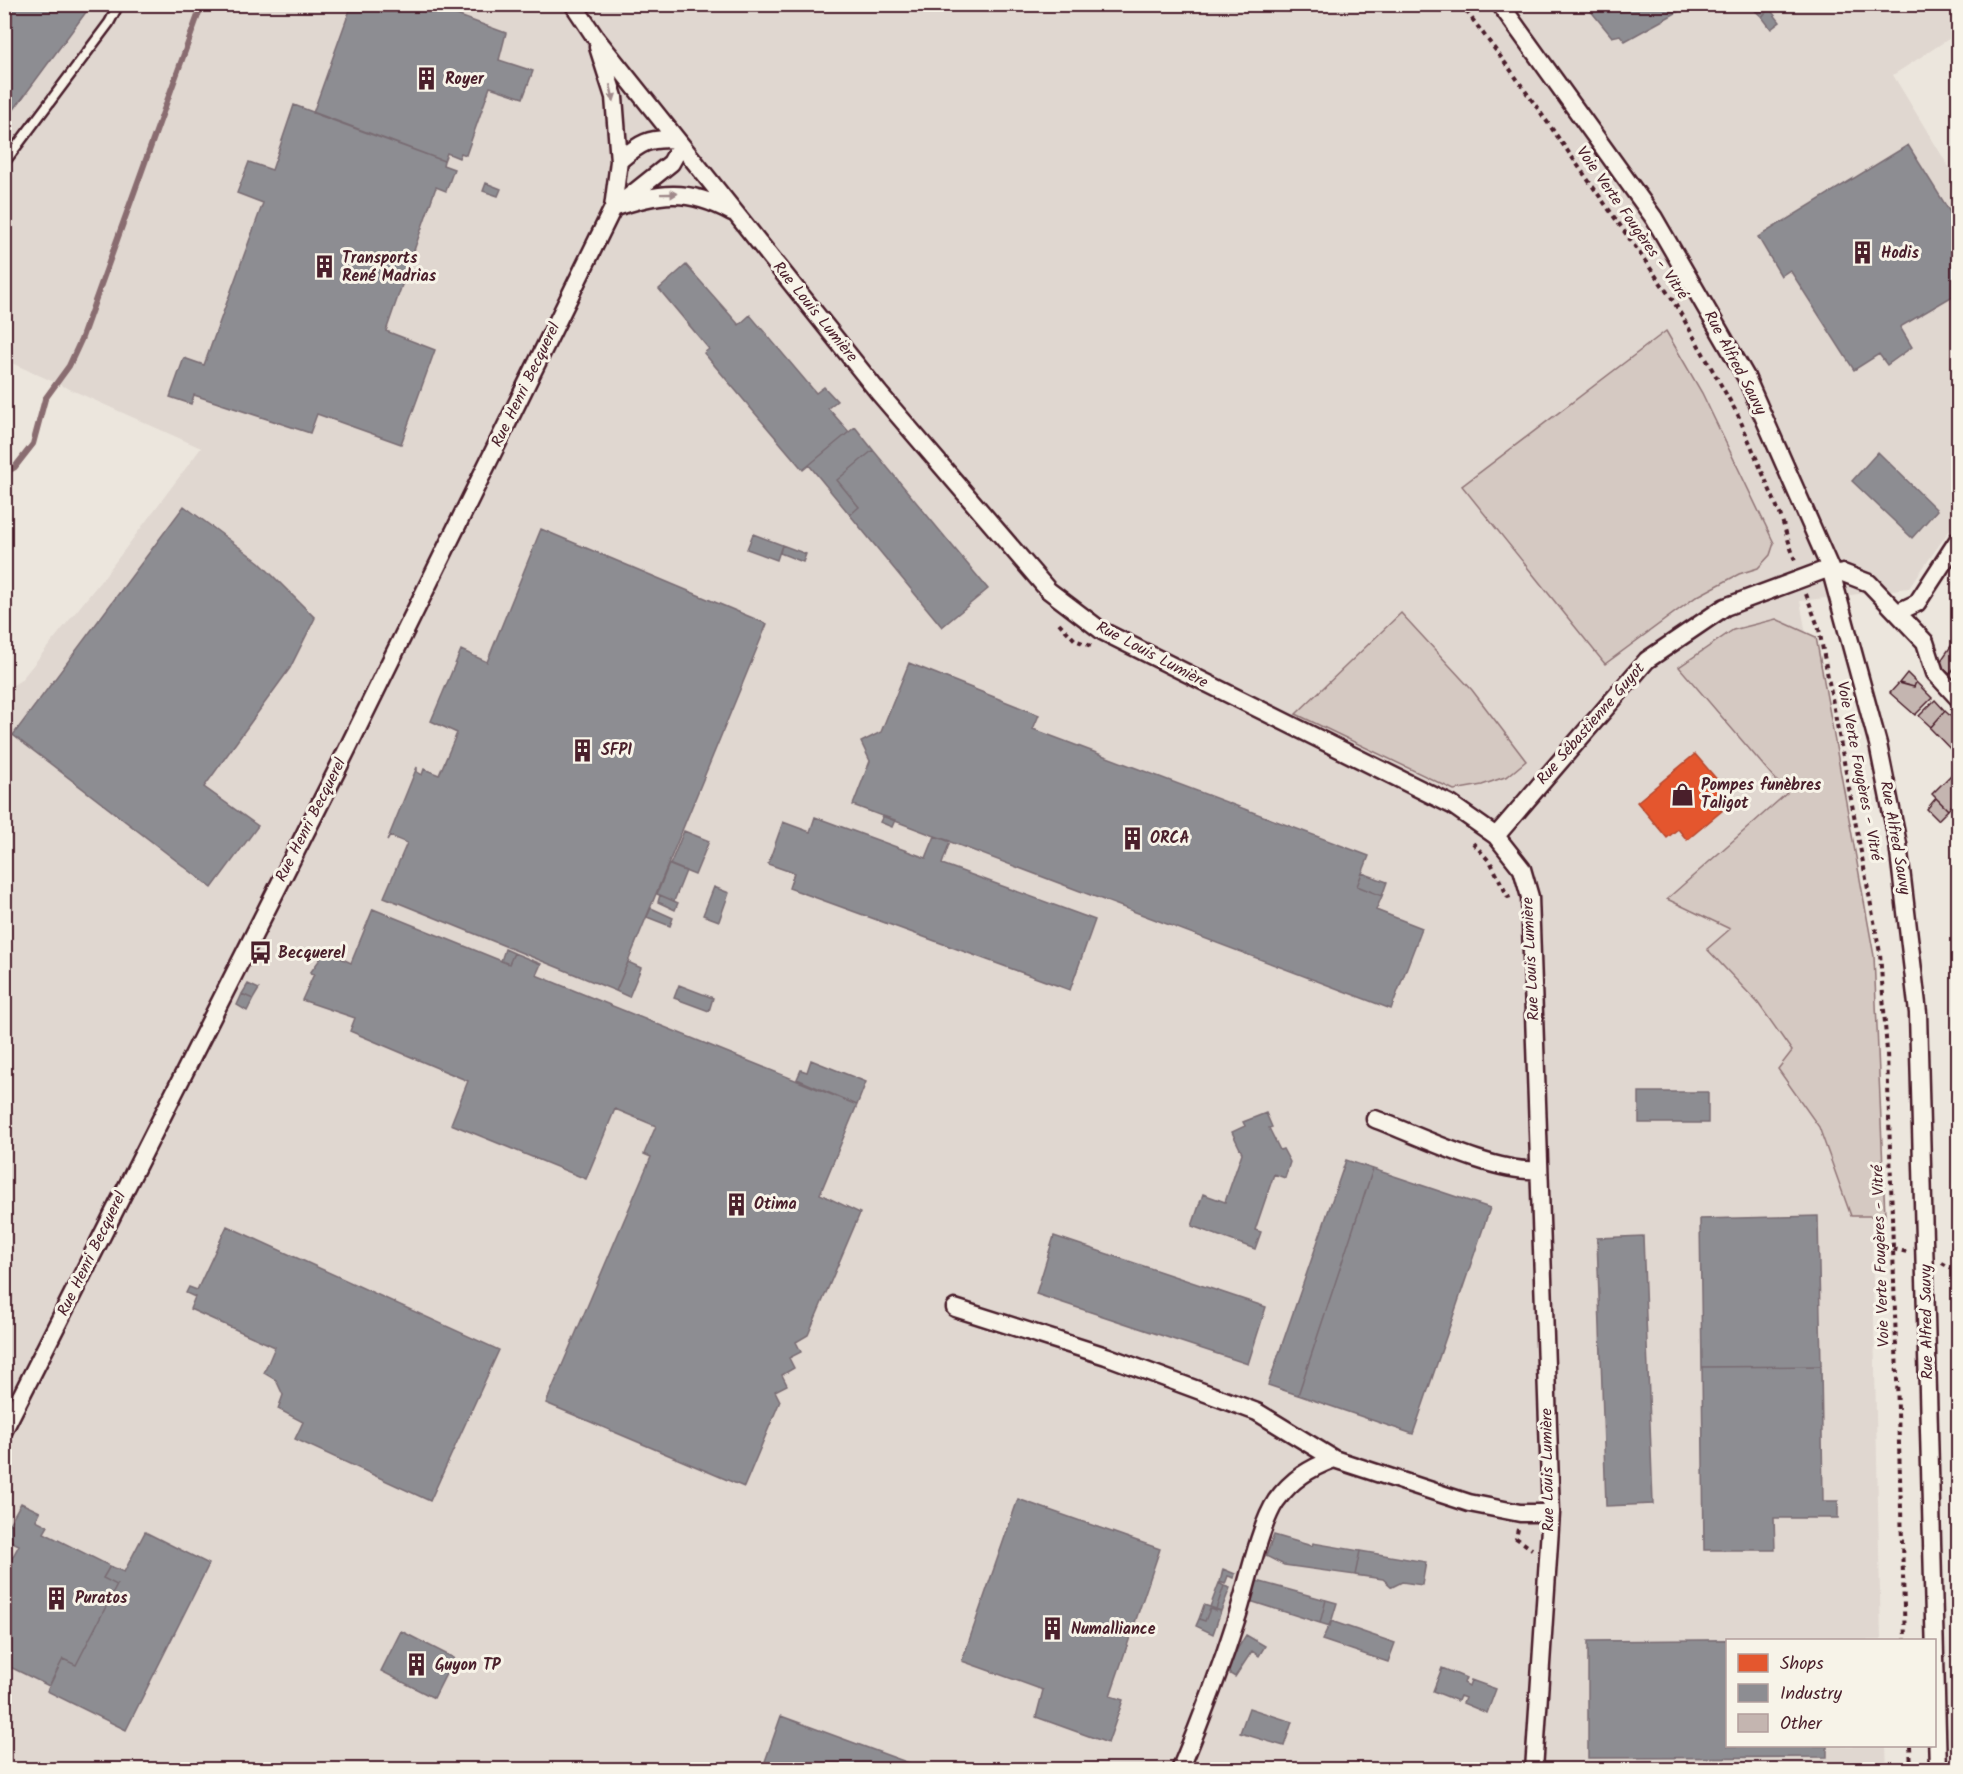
<svg xmlns="http://www.w3.org/2000/svg" width="1963" height="1774" viewBox="0 0 1963 1774" font-family="Kalam,sans-serif">
<style>
.built{fill:#e0d7d0}
.green{fill:#d5c9c2;stroke:#907476;stroke-width:1.5}
.shops{fill:#e4572e;stroke:#b6462d;stroke-width:1.5}
.industry{fill:#8d8d92;stroke:#796c73;stroke-width:1.5}
.lines{fill:none;stroke-linecap:round;stroke-linejoin:round}
.stream{stroke:#896c6f;stroke-width:6}
.building{fill:#c4b5b0;stroke:#4a1f2b;stroke-width:1.5}
.lane-casing{stroke:#4a1f2b;stroke-width:13}
.street-casing{stroke:#4a1f2b;stroke-width:21}
.path{stroke:#4a1f2b;stroke-width:4;stroke-dasharray:4.5 4.5;stroke-linecap:butt}
.lane{stroke:#f7f3e8;stroke-width:8}
.street{stroke:#f7f3e8;stroke-width:16}
.oneway{fill:#a0898a}
.labels{text-anchor:middle;dominant-baseline:central;stroke-width:6;stroke-linejoin:round;paint-order:stroke}
.poi-label{font-size:16px;font-weight:bold;fill:#4a1f2b;stroke:#f7f3e8;text-anchor:start}
.street-label{font-size:16px;fill:#4a1f2b;stroke:#f7f3e8}
</style>
<rect width="100%" height="100%" fill="#ece6dd"/>
<filter id="ink" filterUnits="userSpaceOnUse"><feTurbulence type="fractalNoise" baseFrequency=".0167" numOctaves="2"/><feDisplacementMap in="SourceGraphic" scale="12" xChannelSelector="R" yChannelSelector="G"/><feConvolveMatrix kernelMatrix="1 2 1 2 8 2 1 2 1" color-interpolation-filters="sRGB"/></filter>
<g filter="url(#ink)">
<path class="built" d="M 5,5 L 1958,5 L 1958,33 L 1893,75 L 1958,182 L 1958,518 L 1909,588 L 1800,601 L 1866,962 L 1881,1640 L 1728,1640 L 1728,1746 L 1886,1746 L 1887,1769 L 5,1769 L 4,691 L 21,680 L 104,577 L 201,448 L 5,360 Z"/>
<path class="green" d="M 1666,331 L 1702,393 L 1774,543 L 1770,555 L 1758,568 L 1739,574 L 1696,597 L 1605,664 L 1462,486 Z
M 1401,613 L 1472,690 L 1526,761 L 1508,776 L 1482,785 L 1454,790 L 1296,714 Z
M 1776,619 L 1816,637 L 1874,956 L 1885,1216 L 1851,1216 L 1819,1127 L 1778,1069 L 1792,1051 L 1758,1003 L 1707,949 L 1730,929 L 1667,899 L 1787,793 L 1679,667 L 1733,630 Z"/>
<path class="shops" d="M 1695,754 L 1725,789 L 1713,799 L 1722,811 L 1687,840 L 1678,829 L 1667,838 L 1637,802 Z"/>
<path class="industry" d="M 4,4 L 92,4 L 4,123 Z
M 352,4 L 457,4 L 454,14 L 506,33 L 499,60 L 533,71 L 523,98 L 490,87 L 466,155 L 461,153 L 459,158 L 447,153 L 444,161 L 313,113 Z
M 1585,4 L 1692,4 L 1625,41 L 1620,35 L 1612,37 Z
M 1748,4 L 1773,4 L 1762,17 Z
M 1769,8 L 1780,22 L 1771,29 L 1762,17 Z
M 294,105 L 444,161 L 443,165 L 454,169 L 446,191 L 436,187 L 386,331 L 435,350 L 401,444 L 317,414 L 310,433 L 194,395 L 191,404 L 170,397 L 184,358 L 204,365 L 263,203 L 237,193 L 249,162 L 272,170 Z
M 1908,145 L 1958,225 L 1958,293 L 1900,327 L 1912,347 L 1887,365 L 1879,354 L 1854,370 L 1790,270 L 1781,276 L 1758,237 Z
M 486,183 L 501,189 L 498,196 L 483,191 Z
M 686,265 L 739,325 L 750,315 L 816,393 L 824,387 L 837,401 L 828,408 L 849,432 L 803,470 L 704,353 L 709,349 L 659,289 Z
M 855,427 L 873,450 L 837,480 L 859,507 L 850,515 L 809,465 Z
M 873,450 L 988,589 L 942,627 L 850,515 L 859,507 L 837,480 Z
M 1878,452 L 1937,510 L 1912,538 L 1852,481 Z
M 184,506 L 259,562 L 315,618 L 290,668 L 204,787 L 258,826 L 212,888 L 13,735 Z
M 541,529 L 767,624 L 616,991 L 384,897 L 407,843 L 390,836 L 387,841 L 417,767 L 417,772 L 422,775 L 424,769 L 439,775 L 457,733 L 431,721 L 461,650 L 487,662 Z
M 753,534 L 782,545 L 777,560 L 747,549 Z
M 782,545 L 806,554 L 803,562 L 780,553 Z
M 909,663 L 1039,715 L 1033,729 L 1369,856 L 1357,886 L 1382,896 L 1376,910 L 1422,928 L 1391,1009 L 853,805 L 870,761 L 861,742 L 881,732 Z
M 883,816 L 895,820 L 892,827 L 880,822 Z
M 815,817 L 926,858 L 935,836 L 950,841 L 942,864 L 1095,920 L 1070,990 L 789,888 L 794,873 L 768,864 L 783,822 L 810,832 Z
M 684,831 L 709,841 L 695,875 L 670,865 Z
M 669,864 L 686,871 L 674,901 L 657,894 Z
M 1362,873 L 1387,882 L 1382,896 L 1357,886 Z
M 714,887 L 729,893 L 719,921 L 703,915 Z
M 660,895 L 678,903 L 675,910 L 658,902 Z
M 651,908 L 673,918 L 670,926 L 647,917 Z
M 373,909 L 509,964 L 514,953 L 541,964 L 536,975 L 857,1105 L 820,1194 L 860,1213 L 808,1335 L 796,1342 L 801,1352 L 789,1358 L 794,1368 L 782,1375 L 787,1385 L 775,1391 L 780,1401 L 744,1487 L 546,1403 L 651,1157 L 644,1154 L 656,1126 L 615,1109 L 586,1179 L 451,1124 L 468,1081 L 350,1031 L 355,1018 L 302,1000 L 314,974 L 310,973 L 326,951 L 351,963 Z
M 505,949 L 514,953 L 509,964 L 501,961 Z
M 628,962 L 641,968 L 629,997 L 616,991 Z
M 248,984 L 259,989 L 253,999 L 242,994 Z
M 679,985 L 713,998 L 709,1011 L 674,998 Z
M 242,994 L 253,999 L 247,1011 L 237,1005 Z
M 811,1060 L 866,1082 L 857,1105 L 797,1079 L 801,1070 L 807,1072 Z
M 1639,1092 L 1708,1092 L 1708,1123 L 1639,1123 Z
M 1266,1113 L 1272,1127 L 1269,1128 L 1280,1150 L 1283,1149 L 1290,1162 L 1285,1178 L 1274,1174 L 1255,1230 L 1261,1232 L 1255,1249 L 1192,1226 L 1203,1194 L 1225,1202 L 1242,1153 L 1232,1132 L 1245,1126 L 1243,1122 Z
M 1346,1160 L 1373,1169 L 1298,1395 L 1268,1385 Z
M 1373,1169 L 1490,1208 L 1413,1434 L 1298,1395 Z
M 1818,1216 L 1821,1366 L 1702,1367 L 1700,1219 Z
M 227,1226 L 499,1350 L 430,1501 L 295,1439 L 303,1422 L 278,1409 L 283,1395 L 276,1380 L 264,1373 L 275,1347 L 190,1309 L 195,1297 L 186,1293 L 189,1287 L 197,1290 Z
M 1054,1236 L 1266,1307 L 1248,1364 L 1036,1294 Z
M 1643,1236 L 1653,1504 L 1606,1506 L 1597,1238 Z
M 1821,1366 L 1823,1501 L 1838,1501 L 1838,1518 L 1774,1518 L 1775,1550 L 1704,1550 L 1702,1367 Z
M 1018,1499 L 1160,1549 L 1110,1696 L 1123,1700 L 1108,1743 L 1036,1717 L 1043,1690 L 962,1661 Z
M 21,1503 L 40,1512 L 36,1520 L 48,1526 L 44,1533 L 110,1566 L 103,1578 L 117,1585 L 76,1665 L 63,1659 L 49,1686 L 4,1664 L 4,1573 L 19,1545 L 4,1538 L 4,1533 Z
M 145,1532 L 209,1564 L 126,1730 L 47,1691 L 63,1659 L 76,1665 L 117,1585 L 103,1578 L 110,1566 L 124,1572 Z
M 1274,1535 L 1312,1546 L 1313,1543 L 1360,1551 L 1355,1575 L 1284,1565 L 1266,1556 Z
M 1360,1551 L 1426,1562 L 1422,1585 L 1402,1582 L 1392,1587 L 1383,1579 L 1355,1575 Z
M 1223,1569 L 1235,1574 L 1234,1578 L 1228,1576 L 1225,1584 L 1220,1582 Z
M 1257,1581 L 1326,1600 L 1320,1623 L 1250,1601 Z
M 1219,1583 L 1224,1586 L 1216,1609 L 1210,1607 Z
M 1224,1586 L 1230,1588 L 1221,1611 L 1216,1609 Z
M 1326,1600 L 1337,1603 L 1330,1626 L 1320,1623 Z
M 1204,1605 L 1216,1609 L 1215,1611 L 1210,1609 L 1205,1621 L 1199,1619 Z
M 1210,1609 L 1221,1611 L 1213,1634 L 1196,1626 L 1199,1619 L 1205,1621 Z
M 1331,1621 L 1395,1643 L 1388,1662 L 1322,1640 Z
M 401,1631 L 454,1658 L 434,1698 L 381,1671 Z
M 1246,1635 L 1265,1646 L 1259,1656 L 1252,1651 L 1235,1677 L 1224,1670 Z
M 1824,1639 L 1728,1640 L 1728,1746 L 1827,1746 L 1827,1757 L 1588,1758 L 1588,1641 Z
M 1442,1668 L 1466,1678 L 1464,1683 L 1469,1686 L 1471,1680 L 1496,1689 L 1487,1713 L 1463,1703 L 1465,1698 L 1460,1696 L 1458,1701 L 1433,1691 Z
M 1249,1708 L 1292,1722 L 1284,1746 L 1240,1733 Z
M 781,1716 L 928,1770 L 762,1770 Z"/>
<g class="lines">
<path class="stream" d="M 4,473 L 15,467 L 33,444 L 45,399 L 69,366 L 81,340 L 202,4"/>
</g>
<path class="building" d="M 1951,646 L 1958,652 L 1958,663 L 1950,674 L 1938,665 Z
M 1907,673 L 1916,682 L 1914,687 L 1899,683 Z
M 1916,682 L 1932,698 L 1915,715 L 1890,693 L 1899,683 L 1914,687 Z
M 1935,700 L 1945,711 L 1931,727 L 1919,716 Z
M 1945,711 L 1958,723 L 1958,757 L 1930,728 Z
M 1952,774 L 1958,780 L 1958,799 L 1948,810 L 1932,794 Z
M 1936,798 L 1948,810 L 1938,820 L 1927,809 Z"/>
<g class="lines">
<defs>
<path id="lane" d="M 4,163 L 109,23 L 119,4"/>
<path id="street" d="M 573,4 L 595,37 L 879,393 L 1048,590 L 1102,631 L 1452,805 L 1496,836 L 1522,869 L 1530,897 L 1551,1513 L 1534,1770
M 1500,4 L 1654,218 L 1746,377 L 1830,568 L 1878,744 L 1898,844 L 1918,1013 L 1938,1770
M 619,161 C 640,143 649,137 677,140
M 626,199 L 671,163 L 681,145
M 613,208 C 660,193 686,187 732,212
M 1832,575 L 1843,573 L 1869,583 L 1925,642 L 1935,673 L 1958,698
M 1898,612 L 1917,603 L 1958,540
M 1496,836 L 1647,660 L 1725,607 L 1830,568
M 1375,1119 C 1417,1135 1496,1174 1539,1170
M 955,1308 L 1106,1356 L 1257,1412 L 1334,1459 L 1469,1503 L 1520,1513 L 1551,1513
M 4,1430 L 337,770 L 613,208 L 619,161 L 614,97 L 598,47
M 1180,1770 C 1202,1718 1221,1668 1238,1614 C 1247,1585 1260,1525 1276,1501 C 1292,1479 1310,1468 1334,1459"/>
</defs>
<use href="#lane" class="lane-casing"/>
<use href="#street" class="street-casing"/>
<path class="path" d="M 1461,4 L 1512,72 L 1674,302 L 1738,415 L 1780,514 L 1796,564
M 1806,594 L 1819,629 L 1880,953 L 1887,1052 L 1905,1640
M 1059,623 L 1075,640 L 1091,646
M 1473,843 L 1491,863 L 1508,897 L 1513,895
M 1893,1249 L 1907,1252
M 1942,1263 L 1958,1272
M 1518,1529 L 1516,1538 L 1532,1549
M 1910,1746 L 1911,1770"/>
<use href="#lane" class="lane"/>
<use href="#street" class="street"/>
</g>
<defs><path id="oneway-solid" d="M-6-.8H1V-3.2L6.5 0L1 3.2V.8H-6Z" transform="scale(1.5)"/></defs>
<g class="oneway">
<use href="#oneway-solid" transform="translate(612 93) rotate(77)"/>
<use href="#oneway-solid" transform="translate(669 194) rotate(-1)"/>
</g>
</g>
<defs>
<symbol id="building-bare" viewBox="-9 -9 18 18"><path d="M-4-6H4V6H1V3H-1V6H-4ZM-2.5-4.3h1.7v1.8h-1.7ZM.8-4.3h1.7v1.8H.8ZM-2.5-1h1.7V.8h-1.7ZM.8-1h1.7V.8H.8Z" fill="#4a1f2b" stroke="#f7f3e8" stroke-width="2.5" paint-order="stroke"/></symbol>
<symbol id="shop-bare" viewBox="-9 -9 18 18"><path d="M-5-2.5h2.3a2.7 3.5 0 0 1 5.4 0H5L5.5 6h-11ZM-1.5-2.5h3a1.5 2.3 0 0 0-3 0Z" fill="#4a1f2b" stroke="#f7f3e8" stroke-width="2.5" paint-order="stroke"/></symbol>
<symbol id="bus-bare" viewBox="-9 -9 18 18"><path d="M-5-6H5V4H4V6H2V4H-2V6H-4V4H-5ZM-3.5-4V0h7V-4ZM-3.5 1.2v1.5H-2V1.2ZM2 1.2v1.5H3.5V1.2Z" fill="#4a1f2b" stroke="#f7f3e8" stroke-width="2.5" paint-order="stroke"/></symbol>
</defs>
<g fill-rule="evenodd">
<use href="#building-bare" x="410" y="62" width="33" height="33"/>
<use href="#building-bare" x="1846" y="236" width="33" height="33"/>
<use href="#building-bare" x="308" y="250" width="33" height="33"/>
<use href="#building-bare" x="566" y="734" width="33" height="33"/>
<use href="#shop-bare" x="1666" y="778" width="33" height="33"/>
<use href="#building-bare" x="1116" y="822" width="33" height="33"/>
<use href="#bus-bare" x="244" y="936" width="33" height="33"/>
<use href="#building-bare" x="720" y="1188" width="33" height="33"/>
<use href="#building-bare" x="40" y="1582" width="33" height="33"/>
<use href="#building-bare" x="1036" y="1612" width="33" height="33"/>
<use href="#building-bare" x="400" y="1648" width="33" height="33"/>
</g>
<g class="labels">
<g class="poi-label">
<text x="445" y="79">Royer</text>
<text x="1881" y="253">Hodis</text>
<text x="342" y="258">Transports<tspan x="342" dy="18">René Madrias</tspan></text>
<text x="601" y="750">SFPI</text>
<text x="1701" y="785">Pompes funèbres<tspan x="1701" dy="18">Taligot</tspan></text>
<text x="1150" y="838">ORCA</text>
<text x="278" y="953">Becquerel</text>
<text x="754" y="1204">Otima</text>
<text x="75" y="1598">Puratos</text>
<text x="1071" y="1629">Numalliance</text>
<text x="435" y="1665">Guyon TP</text>
</g>
<g class="street-label">
<text transform="translate(1632 223) rotate(55)">Voie Verte Fougères - Vitré</text>
<text transform="translate(815 312) rotate(51)">Rue Louis Lumière</text>
<text transform="translate(1735 363) rotate(62)">Rue Alfred Sauvy</text>
<text transform="translate(526 385) rotate(-64)">Rue Henri Becquerel</text>
<text transform="translate(1152 655) rotate(28)">Rue Louis Lumière</text>
<text transform="translate(1591 724) rotate(-49)">Rue Sébastienne Guyot</text>
<text transform="translate(1859 771) rotate(79)">Voie Verte Fougères - Vitré</text>
<text transform="translate(311 820) rotate(-63)">Rue Henri Becquerel</text>
<text transform="translate(1895 838) rotate(80)">Rue Alfred Sauvy</text>
<text transform="translate(1531 959) rotate(-93)">Rue Louis Lumière</text>
<text transform="translate(92 1254) rotate(-64)">Rue Henri Becquerel</text>
<text transform="translate(1881 1256) rotate(-92)">Voie Verte Fougères - Vitré</text>
<text transform="translate(1927 1322) rotate(-91)">Rue Alfred Sauvy</text>
<text transform="translate(1548 1470) rotate(-91)">Rue Louis Lumière</text>
</g>
</g>
<rect width="1963" height="1774" fill="none" stroke="#f7f3e8" stroke-width="24"/>
<rect x="12" y="12" width="1939" height="1750" fill="none" stroke="#4a1f2b" stroke-width="2" filter="url(#ink)"/>
<rect x="1726" y="1639" width="210" height="108" fill="#f7f3e8" stroke="#b29e9c" stroke-width="1.5"/>
<rect x="1738" y="1654" width="30" height="18" fill="#e4572e" stroke="#b29e9c" stroke-width="1.5"/>
<text x="1780" y="1669" font-size="18" fill="#4a1f2b">Shops</text>
<rect x="1738" y="1684" width="30" height="18" fill="#8d8d92" stroke="#b29e9c" stroke-width="1.5"/>
<text x="1780" y="1699" font-size="18" fill="#4a1f2b">Industry</text>
<rect x="1738" y="1714" width="30" height="18" fill="#c4b5b0" stroke="#b29e9c" stroke-width="1.5"/>
<text x="1780" y="1729" font-size="18" fill="#4a1f2b">Other</text>
</svg>
